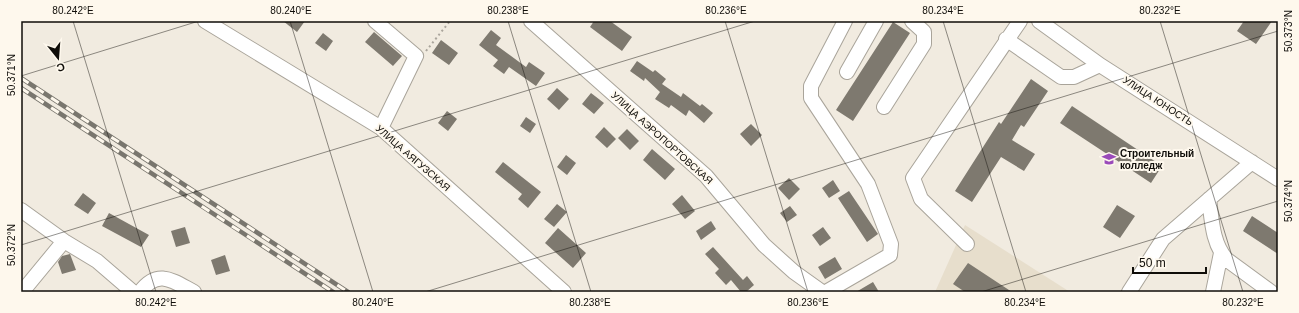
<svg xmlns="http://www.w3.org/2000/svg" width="1299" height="313" viewBox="0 0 1299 313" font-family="Helvetica,sans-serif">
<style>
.built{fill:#e7decc}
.building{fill:#7e796f}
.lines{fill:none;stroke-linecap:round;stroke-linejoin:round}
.minor-casing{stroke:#a9a49a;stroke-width:16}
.path{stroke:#aaa59c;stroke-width:2;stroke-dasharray:2 3;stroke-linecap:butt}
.minor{stroke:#fff;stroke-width:14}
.rail-casing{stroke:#79766e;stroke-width:4.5}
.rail{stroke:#fef8ed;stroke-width:3;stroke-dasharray:9;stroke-linecap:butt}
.ticks{fill:none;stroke:#0f0d09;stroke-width:1;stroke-opacity:0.45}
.labels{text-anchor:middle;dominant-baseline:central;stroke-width:4;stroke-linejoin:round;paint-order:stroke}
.street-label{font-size:10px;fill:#0f0d09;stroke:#fef8ed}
.poi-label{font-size:10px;font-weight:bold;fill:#0f0d09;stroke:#fef8ed;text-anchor:start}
.neatline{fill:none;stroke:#0f0d09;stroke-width:1.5}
.ticks-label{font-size:10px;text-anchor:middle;fill:#0f0d09}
</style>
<rect width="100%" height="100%" fill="#f1ebe0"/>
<path class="built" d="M 965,225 L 1070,292 L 935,292 Z"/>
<path class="building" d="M 283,21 L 305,21 L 297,32 Z
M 594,21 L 610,21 L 632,37 L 622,51 L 590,27 Z
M 1244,21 L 1272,21 L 1256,44 L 1237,31 Z
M 893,22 L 910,33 L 853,121 L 836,110 Z
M 491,30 L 501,38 L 496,45 L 526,67 L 529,62 L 545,73 L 536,86 L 509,67 L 504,74 L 493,66 L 498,60 L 479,45 Z
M 374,32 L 402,56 L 393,66 L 365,42 Z
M 323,33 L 333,41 L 326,51 L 315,43 Z
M 441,40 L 458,53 L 449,65 L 432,53 Z
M 637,61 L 653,72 L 655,70 L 666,79 L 662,84 L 681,97 L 683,93 L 700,106 L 702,104 L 713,113 L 704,123 L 689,110 L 686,116 L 671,105 L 669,108 L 655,99 L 660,92 L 645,78 L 644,81 L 630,71 Z
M 1031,79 L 1048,91 L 1024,127 L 1021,125 L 1012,140 L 1035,154 L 1024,171 L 1001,157 L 972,202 L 955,191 L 999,122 L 1001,124 Z
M 557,88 L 569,99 L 559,110 L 547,99 Z
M 591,93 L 604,103 L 594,114 L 582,104 Z
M 1072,106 L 1162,166 L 1151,183 L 1060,123 Z
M 447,111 L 457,119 L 448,131 L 438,123 Z
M 526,117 L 536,124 L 530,133 L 520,126 Z
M 751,124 L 762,135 L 751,146 L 740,134 Z
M 604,127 L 616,139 L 607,148 L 595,137 Z
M 627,129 L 639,141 L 630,150 L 618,138 Z
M 652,149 L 675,169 L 665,180 L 643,160 Z
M 566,155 L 576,163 L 567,175 L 557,167 Z
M 503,162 L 541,192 L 528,208 L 518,199 L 522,194 L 495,172 Z
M 789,178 L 800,189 L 789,200 L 778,188 Z
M 833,180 L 840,191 L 829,198 L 822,188 Z
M 849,191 L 878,234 L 867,242 L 838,198 Z
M 83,193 L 96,203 L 88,214 L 74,205 Z
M 682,195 L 695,211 L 685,219 L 672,204 Z
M 557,204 L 567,212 L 554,227 L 544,219 Z
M 1117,205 L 1135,216 L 1120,238 L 1103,227 Z
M 790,206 L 797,215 L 787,222 L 780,213 Z
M 109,213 L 149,235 L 141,247 L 102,226 Z
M 1252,216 L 1278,233 L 1278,254 L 1243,231 Z
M 711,221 L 716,229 L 701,240 L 696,231 Z
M 185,227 L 190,243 L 176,247 L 171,231 Z
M 823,227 L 831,238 L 820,246 L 812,235 Z
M 558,228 L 586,253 L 573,268 L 545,243 Z
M 713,247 L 743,280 L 747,276 L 754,285 L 746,292 L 741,292 L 731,280 L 726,285 L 715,273 L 719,269 L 705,254 Z
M 70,254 L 76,270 L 62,274 L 58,262 L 62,256 Z
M 225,255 L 230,271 L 216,275 L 211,260 Z
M 835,257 L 842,269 L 825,279 L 818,267 Z
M 968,263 L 1012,292 L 965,292 L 953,284 Z
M 873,282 L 879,292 L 856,292 Z"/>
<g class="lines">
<defs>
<path id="minor" d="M 205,21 L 381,128 L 564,292
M 375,21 L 416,56 L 381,128
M 531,21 L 706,176 L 764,245 L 794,272 L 822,292
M 1039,21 L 1100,65 L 1278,179
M 1006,39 L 1061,77 L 1074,77 L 1100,65
M 847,72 L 876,21
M 884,107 L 924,44 L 924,32 L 912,21
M 1209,199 C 1212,220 1212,242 1226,259 L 1271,292
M 21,210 L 64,241 L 97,261 L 133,292
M 967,244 L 921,199 L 913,178 L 1020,21
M 22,292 L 64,241
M 140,292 C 158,268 173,281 194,292
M 826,292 L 890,255 L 891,244 L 868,184 L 811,98 L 811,86 L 845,21
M 1129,292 L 1163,239 L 1252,162
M 1213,292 L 1221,253"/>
</defs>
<use href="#minor" class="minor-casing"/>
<path class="path" d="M 426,51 L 450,21"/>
<use href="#minor" class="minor"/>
<defs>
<path id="rail" d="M 21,78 L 348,292
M 21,88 L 333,292"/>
</defs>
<use href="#rail" class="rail-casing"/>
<use href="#rail" class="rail"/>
</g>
<path class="ticks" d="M 73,21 L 156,292M 290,21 L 373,292M 508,21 L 591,292M 725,21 L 808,292M 943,21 L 1026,292M 1160,21 L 1243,292M 21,76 L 199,21M 21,245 L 755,21M 425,292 L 1278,31M 981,292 L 1278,201"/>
<defs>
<symbol id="university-bare" viewBox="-9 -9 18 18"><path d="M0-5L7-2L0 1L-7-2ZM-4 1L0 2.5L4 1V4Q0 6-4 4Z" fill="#9a4aba" stroke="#fef8ed" stroke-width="2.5" paint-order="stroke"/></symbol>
</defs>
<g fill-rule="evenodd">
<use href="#university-bare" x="1099" y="149" width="20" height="20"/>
</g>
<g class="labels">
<g class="street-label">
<text transform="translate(1158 101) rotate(33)">УЛИЦА ЮНОСТЬ</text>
<text transform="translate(662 138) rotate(42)">УЛИЦА АЭРОПОРТОВСКАЯ</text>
<text transform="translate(413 158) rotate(41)">УЛИЦА АЯГУЗСКАЯ</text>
</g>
<g class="poi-label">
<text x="1120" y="153">Строительный<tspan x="1120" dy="12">колледж</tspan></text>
</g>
</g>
<rect width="1299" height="313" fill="none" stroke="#fef8ed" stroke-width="44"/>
<g transform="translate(58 58) rotate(163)" stroke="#fef8ed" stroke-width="3" paint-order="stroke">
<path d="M0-3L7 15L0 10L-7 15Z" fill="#0f0d09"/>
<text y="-6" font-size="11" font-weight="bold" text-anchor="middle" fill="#0f0d09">С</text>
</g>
<path d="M1133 267v6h73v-6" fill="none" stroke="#0f0d09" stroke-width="2"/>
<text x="1139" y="267" font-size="12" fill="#0f0d09" stroke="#fef8ed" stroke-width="3" paint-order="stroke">50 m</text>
<rect x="22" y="22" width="1255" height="269" class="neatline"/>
<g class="ticks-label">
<text x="73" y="14">80.242°E</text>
<text x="291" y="14">80.240°E</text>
<text x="508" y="14">80.238°E</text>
<text x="726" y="14">80.236°E</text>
<text x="943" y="14">80.234°E</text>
<text x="1160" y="14">80.232°E</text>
<text transform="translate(1288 31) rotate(-90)" y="4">50.373°N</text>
<text transform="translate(11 75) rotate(-90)" y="4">50.371°N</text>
<text transform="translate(1288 201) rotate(-90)" y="4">50.374°N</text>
<text transform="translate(11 245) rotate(-90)" y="4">50.372°N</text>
<text x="156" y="306">80.242°E</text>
<text x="373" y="306">80.240°E</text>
<text x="590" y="306">80.238°E</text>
<text x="808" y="306">80.236°E</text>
<text x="1025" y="306">80.234°E</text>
<text x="1243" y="306">80.232°E</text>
</g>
</svg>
